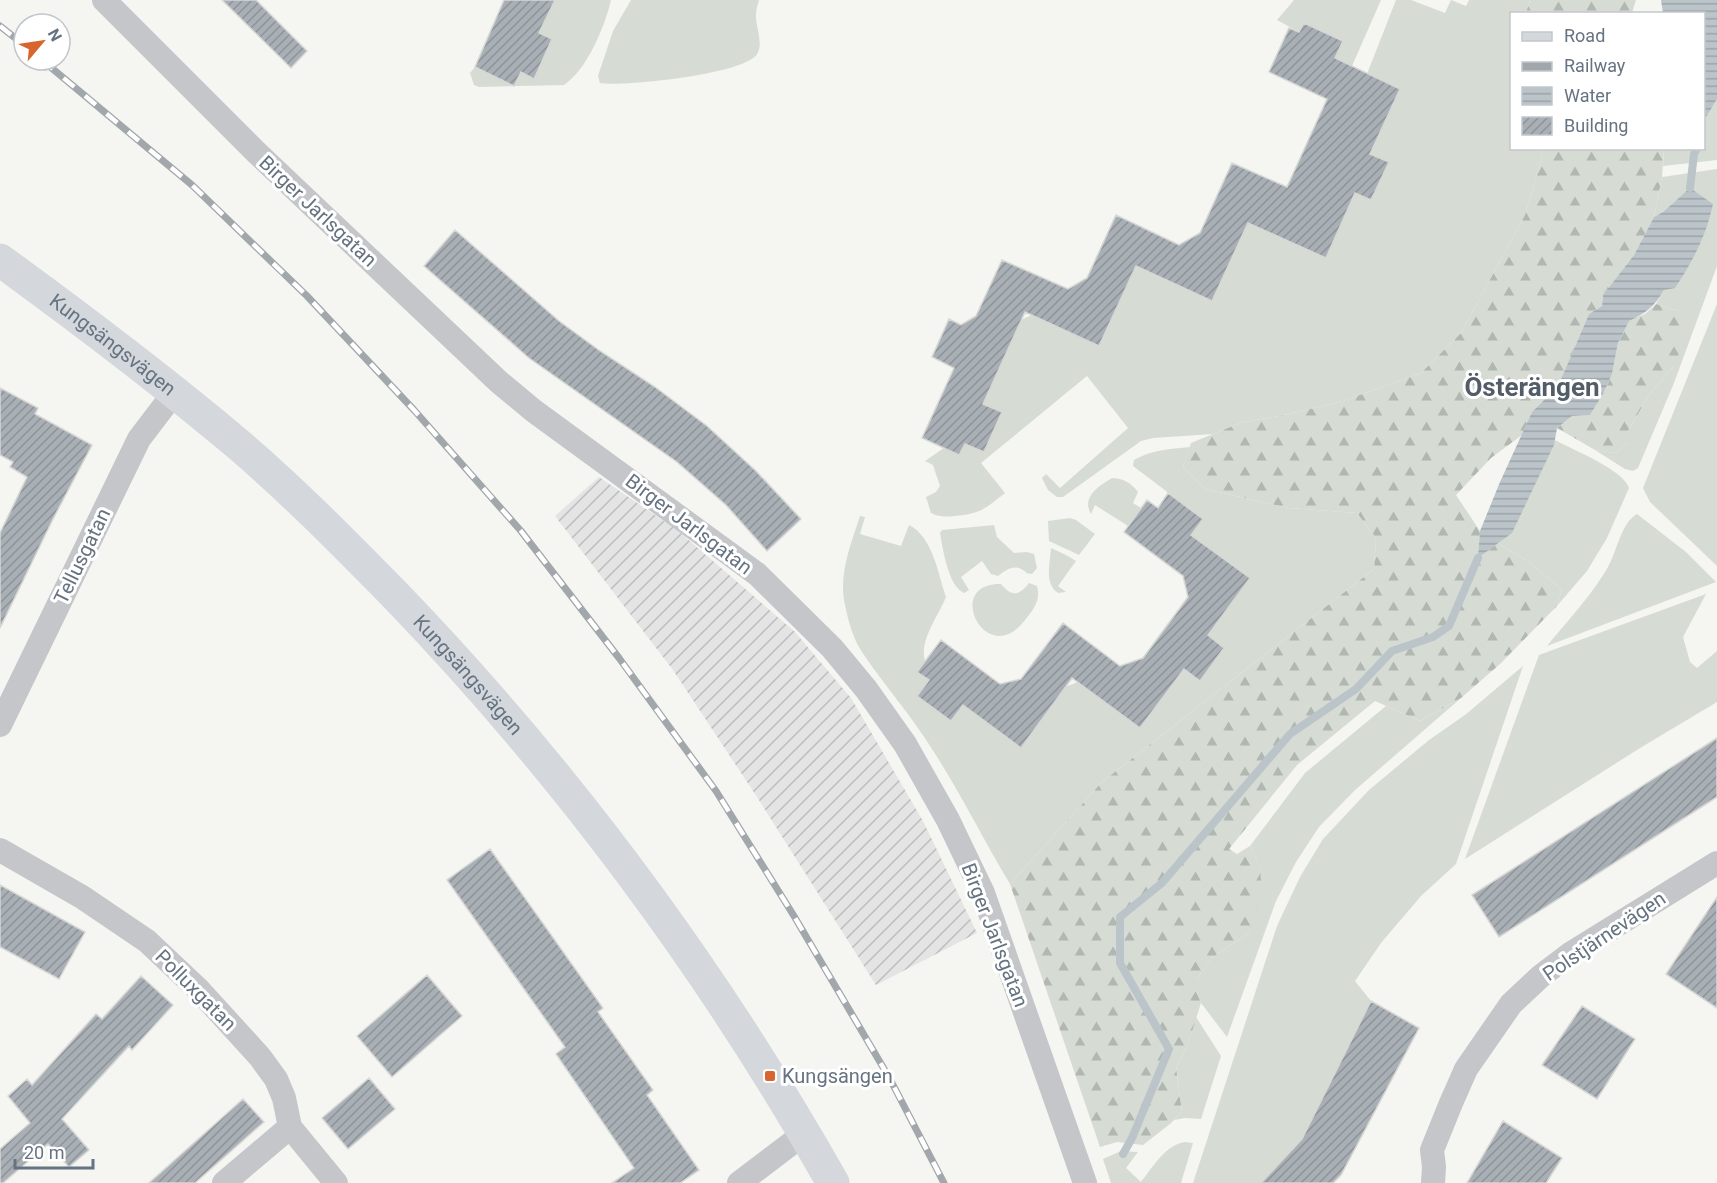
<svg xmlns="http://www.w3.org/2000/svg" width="1717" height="1183" viewBox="0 0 1717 1183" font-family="Roboto,sans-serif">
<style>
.industrial{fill:url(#industrial-furrows)}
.grass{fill:#d6dcd3}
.forest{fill:url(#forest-firs)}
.water{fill:url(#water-rules)}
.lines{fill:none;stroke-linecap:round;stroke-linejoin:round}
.stream{stroke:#bbc4c9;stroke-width:8}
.building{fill:url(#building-hatch);stroke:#d7d7d5;stroke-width:1.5}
.street{stroke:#c4c6ca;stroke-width:24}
.secondary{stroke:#d4d8dc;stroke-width:33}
.rail-casing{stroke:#a2a7ac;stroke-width:7}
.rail{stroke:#fff;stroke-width:4.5;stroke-dasharray:14;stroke-linecap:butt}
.poi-dot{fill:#d9652e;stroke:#fff;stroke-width:2}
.labels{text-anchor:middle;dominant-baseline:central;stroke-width:6;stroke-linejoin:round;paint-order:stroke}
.street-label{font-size:20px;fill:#667381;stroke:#fff}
.poi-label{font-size:20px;fill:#667381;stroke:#fff;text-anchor:start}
.district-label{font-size:26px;font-weight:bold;fill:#535d67;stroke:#fff}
</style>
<defs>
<pattern id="industrial-furrows" width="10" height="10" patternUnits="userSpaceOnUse" patternTransform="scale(1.5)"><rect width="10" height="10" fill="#e3e4e3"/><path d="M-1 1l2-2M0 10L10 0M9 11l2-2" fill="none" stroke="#bcbdbd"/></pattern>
<pattern id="forest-firs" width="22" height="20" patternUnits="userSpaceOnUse" patternTransform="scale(1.5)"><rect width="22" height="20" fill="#d6dcd3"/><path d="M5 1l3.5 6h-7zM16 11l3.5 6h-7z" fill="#b1b7b1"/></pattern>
<pattern id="water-rules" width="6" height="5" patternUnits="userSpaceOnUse" patternTransform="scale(1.5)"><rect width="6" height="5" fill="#bbc4c9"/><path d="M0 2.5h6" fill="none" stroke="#9ca4a9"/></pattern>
<pattern id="building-hatch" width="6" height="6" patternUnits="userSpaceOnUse" patternTransform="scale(1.5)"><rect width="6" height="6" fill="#a8afb5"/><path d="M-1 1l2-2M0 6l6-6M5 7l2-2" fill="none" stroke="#8d9399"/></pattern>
</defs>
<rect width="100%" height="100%" fill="#f5f5f2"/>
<path class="industrial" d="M 599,477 L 677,530 L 794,631 L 851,698 L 923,821 L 977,933 L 876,985 L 757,797 L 673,670 L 555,516 Z"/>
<path class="grass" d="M 555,0 L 611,0 C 605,26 587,70 564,85 L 479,87 L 474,85 L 470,73 L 475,67 L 514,86 L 521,72 L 534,79 L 552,39 L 539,33 Z
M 631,0 L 759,0 C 758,4 756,9 756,14 C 755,26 764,43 757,54 C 746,74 623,87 600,83 L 598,76 L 613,31 Z
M 1294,0 L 1381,0 L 1352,66 L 1335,59 L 1342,40 L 1304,23 L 1299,32 L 1277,20 Z
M 1396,0 L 1411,0 L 1445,13 L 1451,0 L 1466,6 L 1469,0 L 1530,0 L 1526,13 L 1512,14 L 1512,148 L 1544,149 L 1525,215 L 1461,333 L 1421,373 L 1343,401 L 1289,414 L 1240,423 L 1213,434 L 1153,438 L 1141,441 L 1063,497 L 1057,497 L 1048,490 L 1042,478 L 1046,474 L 1060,488 L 1128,428 L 1087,376 L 981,463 L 1005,493 C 985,509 980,514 954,516 C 945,517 939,517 931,513 L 926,497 L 936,492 L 940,486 L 933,465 L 925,461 L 944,448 L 959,455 L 965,444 L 984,452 L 1002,412 L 983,404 L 1021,320 L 1136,266 L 1212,301 L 1248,222 L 1326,258 L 1355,193 L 1371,200 L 1389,162 L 1370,154 L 1400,89 L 1367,74 Z
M 1717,99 L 1717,160 L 1663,166 L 1664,149 L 1704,148 L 1704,117 L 1707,116 Z
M 1717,169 L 1717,266 L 1674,383 L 1638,468 L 1633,471 L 1625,469 L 1595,450 L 1616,453 L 1628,443 L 1628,431 L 1649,395 L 1674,366 L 1678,311 L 1656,304 L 1664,290 L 1681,196 L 1663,212 L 1654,217 L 1662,177 Z
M 1717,304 L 1717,566 L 1650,502 L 1643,488 Z
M 1555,440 C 1573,450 1624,470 1629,488 L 1607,538 L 1587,571 L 1556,607 L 1562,590 L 1529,562 L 1498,543 L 1512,532 Z
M 1190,447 L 1183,467 L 1205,489 L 1289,508 L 1357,513 L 1376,538 L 1374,569 L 1102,782 L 1010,884 C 983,839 960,792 932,749 C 911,715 884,685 862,652 C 853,639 848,620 845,605 C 838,575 851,544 860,516 L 865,517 L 860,534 L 901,546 L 909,525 C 933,537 938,574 946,597 C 938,617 919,640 925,662 L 918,672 L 929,680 L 917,696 L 951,721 L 963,705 L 1065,687 L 1078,682 L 1140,728 L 1184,669 L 1200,681 L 1224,648 L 1208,635 L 1250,578 L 1191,535 L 1203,519 L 1133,466 L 1134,460 C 1151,450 1170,449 1190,447 Z
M 1112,478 C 1123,478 1131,483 1138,492 L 1133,503 L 1141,508 L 1128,526 L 1095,505 L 1091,514 C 1081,497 1099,486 1112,478 Z
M 1637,514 L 1686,552 L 1716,582 L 1547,646 C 1568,620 1592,595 1608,567 C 1617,551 1621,523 1637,514 Z
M 1070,518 L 1076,520 L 1095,534 L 1079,555 L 1049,541 L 1048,521 Z
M 994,525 L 997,537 L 1014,553 L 1027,552 L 1034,554 L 1037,568 L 1032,574 C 1022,573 1031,575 1023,570 C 1013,564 1006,570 998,576 L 991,574 L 982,561 L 961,577 L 969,590 L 964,593 C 948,586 943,549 940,533 L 942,530 Z
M 1051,548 L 1066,555 L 1076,561 L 1058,586 L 1066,592 L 1058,593 C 1044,584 1050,564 1051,548 Z
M 1029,583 L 1037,586 C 1041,600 1034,609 1025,620 C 987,671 942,583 1001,584 C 1012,597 1019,596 1029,583 Z
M 1706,594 L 1683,637 L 1690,662 L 1697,668 L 1717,651 L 1717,702 L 1640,748 L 1465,859 L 1539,655 Z
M 1523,666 L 1456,864 L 1421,896 L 1381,943 L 1355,981 L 1371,1001 L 1302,1139 L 1261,1183 L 1193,1183 L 1277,926 L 1300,877 L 1323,839 L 1369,790 L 1429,740 L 1465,715 Z
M 1461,698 L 1354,791 L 1319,827 L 1296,862 L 1276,901 L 1227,1037 L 1201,1003 L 1196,990 L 1196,980 L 1212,958 L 1249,933 L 1260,868 L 1250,846 L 1305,773 L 1386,706 L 1420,721 Z
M 1196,1017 L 1221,1056 L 1201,1119 L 1185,1118 L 1174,1120 L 1182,1112 L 1176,1067 L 1188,1044 Z
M 1185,1142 L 1193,1143 L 1181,1183 L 1111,1183 L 1103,1159 L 1121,1151 L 1138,1152 L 1126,1168 L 1141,1182 C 1153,1167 1165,1145 1185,1142 Z"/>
<path class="forest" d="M 1530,0 L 1636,0 L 1632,13 L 1526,13 Z
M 1544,149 L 1664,149 L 1662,177 L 1654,217 L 1634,255 L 1603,295 L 1602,306 L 1589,314 L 1558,386 L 1532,412 L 1522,435 L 1491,458 L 1456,495 L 1480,531 L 1479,557 L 1498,543 L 1529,562 L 1562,590 L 1556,607 L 1500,664 L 1461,698 L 1420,721 L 1375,701 L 1297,765 L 1229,849 L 1237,854 L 1250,846 L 1260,868 L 1262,894 L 1249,933 L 1212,958 L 1196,980 L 1196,990 L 1201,1003 L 1188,1044 L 1176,1067 L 1182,1112 L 1170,1124 L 1143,1145 L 1117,1142 L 1100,1147 L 1010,884 L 1102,782 L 1374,569 L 1376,538 L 1357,513 L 1289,508 L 1205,489 L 1183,467 L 1191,443 L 1240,423 L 1289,414 L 1343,401 L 1421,373 L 1461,333 L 1525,215 Z
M 1656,304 L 1678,311 L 1689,330 L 1674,366 L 1649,395 L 1628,431 L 1628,443 L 1616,453 L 1595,450 L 1557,428 L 1572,416 L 1590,415 L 1603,394 L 1612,374 L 1618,343 L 1629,320 L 1645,314 Z"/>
<path class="water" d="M 1661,0 L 1717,0 L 1717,99 L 1707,116 L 1704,117 L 1704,14 L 1663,13 Z
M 1690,188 L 1713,204 C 1706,236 1693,261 1675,288 L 1664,290 C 1655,306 1646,313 1629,321 L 1618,343 L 1612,374 L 1603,394 L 1590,415 L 1572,416 L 1557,428 L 1554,445 L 1512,533 L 1478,558 L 1480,531 L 1500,482 L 1532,412 L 1558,386 L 1589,314 L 1602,306 L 1603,295 L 1634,255 L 1654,217 L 1663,212 Z"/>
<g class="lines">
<path class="stream" d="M 1690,188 L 1694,154 L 1697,148
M 1123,1154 L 1132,1138 L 1169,1049 L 1120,963 L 1120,917 L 1162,883 L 1290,734 L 1356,689 L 1392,651 L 1433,637 L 1449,626 L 1478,558"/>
</g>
<path class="building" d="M 222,0 L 256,0 L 307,51 L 291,68 Z
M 504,0 L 555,0 L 539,33 L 552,39 L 534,79 L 521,72 L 514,86 L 475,67 Z
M 1304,23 L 1343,41 L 1335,58 L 1400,89 L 1370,154 L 1389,162 L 1371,200 L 1355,193 L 1326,258 L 1248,223 L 1212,301 L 1136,266 L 1099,346 L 1025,312 L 983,404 L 1002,412 L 984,452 L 965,444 L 959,455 L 922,438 L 954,368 L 932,357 L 949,319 L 961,325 L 976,316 L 1002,260 L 1068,289 L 1087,278 L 1116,215 L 1179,245 L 1200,233 L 1232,163 L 1287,187 L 1327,99 L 1269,72 L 1289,28 L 1299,32 Z
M 455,230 L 559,321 L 600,351 L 655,387 L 707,426 L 756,471 L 801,519 L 767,551 L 726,505 L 677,462 L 529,358 L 424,266 Z
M 0,388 L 38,408 L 35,414 L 92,445 L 53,519 L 0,628 L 0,533 L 27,477 L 10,467 L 13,462 L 0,455 Z
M 1168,493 L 1203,519 L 1191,535 L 1250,578 L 1208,635 L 1224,648 L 1200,681 L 1184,669 L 1140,728 L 1072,678 L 1021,748 L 963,705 L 951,721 L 917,696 L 929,680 L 917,672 L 941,640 L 1000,684 L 1021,679 L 1063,623 L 1120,666 L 1143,658 L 1188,597 L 1183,576 L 1124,532 L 1147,500 L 1158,508 Z
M 1717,738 L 1717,797 L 1499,937 L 1472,895 Z
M 490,849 L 603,1008 L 598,1012 L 653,1090 L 647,1095 L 699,1170 L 680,1183 L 612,1183 L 634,1168 L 556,1054 L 565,1047 L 447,880 Z
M 0,885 L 85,932 L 59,979 L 0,947 Z
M 1717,897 L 1717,1008 L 1666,974 Z
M 427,975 L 462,1016 L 392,1077 L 357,1036 Z
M 141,976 L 173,1005 L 132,1050 L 129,1046 L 62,1119 L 89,1150 L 69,1167 L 48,1144 L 3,1183 L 0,1183 L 0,1149 L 30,1123 L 8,1096 L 27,1079 L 32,1085 L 96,1014 L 102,1019 Z
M 1371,1001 L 1419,1028 L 1341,1175 L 1333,1183 L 1261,1183 L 1302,1139 Z
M 1582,1006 L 1635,1039 L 1597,1099 L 1542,1065 Z
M 369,1078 L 395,1109 L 348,1149 L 322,1118 Z
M 243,1099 L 264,1122 L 195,1183 L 149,1183 Z
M 1503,1121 L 1562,1158 L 1546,1183 L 1467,1183 Z"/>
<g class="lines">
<path class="street" d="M 104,0 L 256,152 L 499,382 L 534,411 L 757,574 L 832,648 L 866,689 L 905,744 L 948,820 L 983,893 L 1085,1183
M 0,725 L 139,439 L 174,393
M 0,850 L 82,897 L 147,941 L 199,990 L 260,1057 L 276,1079 L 284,1098 L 290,1127 L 336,1183
M 224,1183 L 290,1127
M 739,1183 L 805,1133
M 1433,1183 L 1434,1167 L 1432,1150 L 1451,1103 L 1466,1069 L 1511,1004 L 1541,976 L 1570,954 L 1717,863"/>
<path class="secondary" id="s1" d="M 0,260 C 81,319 162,380 239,445 C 295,493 347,546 398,598 C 567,774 713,971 833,1183"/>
<defs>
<path id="rail" d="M 0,26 L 24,45
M 42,60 L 192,185 L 307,296 L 414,410 L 521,531 L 619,658 L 716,791 L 794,916 L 890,1079 L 944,1183"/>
</defs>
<use href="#rail" class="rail-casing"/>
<use href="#rail" class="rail"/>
</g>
<rect class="poi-dot" x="764" y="1070" width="12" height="12" rx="3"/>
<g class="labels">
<g class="street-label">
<text transform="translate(318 211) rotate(43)">Birger Jarlsgatan</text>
<text stroke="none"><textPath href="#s1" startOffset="141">Kungsängsvägen</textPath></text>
<text transform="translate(689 524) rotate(37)">Birger Jarlsgatan</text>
<text transform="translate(82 556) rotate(-64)">Tellusgatan</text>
<text stroke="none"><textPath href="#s1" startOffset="627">Kungsängsvägen</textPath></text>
<text transform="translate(995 935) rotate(69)">Birger Jarlsgatan</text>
<text transform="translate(1604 936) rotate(-34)">Polstjärnevägen</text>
<text transform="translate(196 990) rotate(45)">Polluxgatan</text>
</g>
<g class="poi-label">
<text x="782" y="1076">Kungsängen</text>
</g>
<g class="district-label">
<text x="1532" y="387">Österängen</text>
</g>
</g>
<rect x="1510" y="12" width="195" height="138" fill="#ffffff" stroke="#c2c7cd" stroke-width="1.5"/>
<rect x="1522" y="32" width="30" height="9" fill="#d4d8dc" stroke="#c2c7cd" stroke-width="1.5"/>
<text x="1564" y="42" font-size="18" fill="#667381">Road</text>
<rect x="1522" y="62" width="30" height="9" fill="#a2a7ac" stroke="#c2c7cd" stroke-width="1.5"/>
<text x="1564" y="72" font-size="18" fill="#667381">Railway</text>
<rect x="1522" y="87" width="30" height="18" fill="url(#water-rules)" stroke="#c2c7cd" stroke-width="1.5"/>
<text x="1564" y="102" font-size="18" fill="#667381">Water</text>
<rect x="1522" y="117" width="30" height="18" fill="url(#building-hatch)" stroke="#c2c7cd" stroke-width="1.5"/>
<text x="1564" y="132" font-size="18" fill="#667381">Building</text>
<g transform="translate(42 42) rotate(61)"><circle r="28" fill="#ffffff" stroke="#c2c7cd" stroke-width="1.5"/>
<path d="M0-4.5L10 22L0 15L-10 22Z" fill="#d9652e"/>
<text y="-9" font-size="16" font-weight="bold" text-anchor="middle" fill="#667381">N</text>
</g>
<path d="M15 1159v9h78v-9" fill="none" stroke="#667381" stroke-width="3"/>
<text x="24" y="1159" font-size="18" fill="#667381" stroke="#ffffff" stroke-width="4.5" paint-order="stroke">20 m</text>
</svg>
